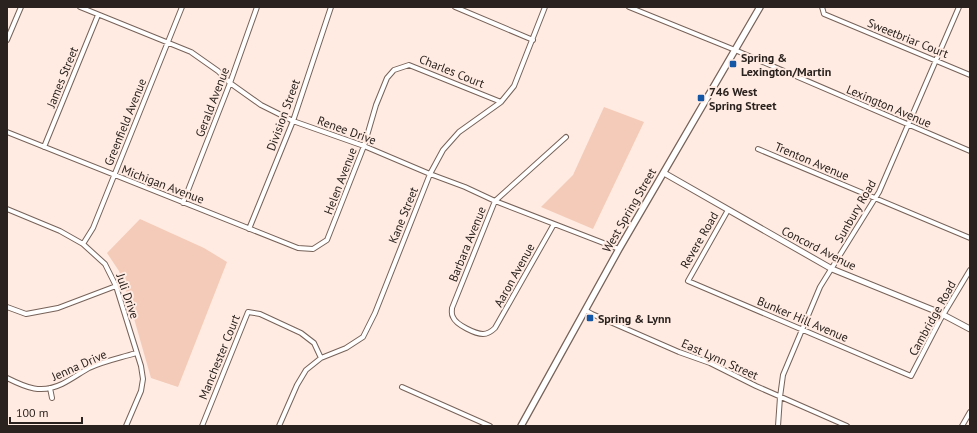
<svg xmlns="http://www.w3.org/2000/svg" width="977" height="433" viewBox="0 0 977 433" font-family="'PT Sans',sans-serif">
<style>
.green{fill:#f4cbb8}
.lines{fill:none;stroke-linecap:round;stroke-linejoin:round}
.minor-casing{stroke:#776259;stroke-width:6}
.tertiary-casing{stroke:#776259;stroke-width:7}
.secondary-casing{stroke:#776259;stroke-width:8}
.minor{stroke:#fff;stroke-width:4}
.tertiary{stroke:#fff;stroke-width:5}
.secondary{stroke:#fff;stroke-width:5.5}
.poi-dot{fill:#1457a7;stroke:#ffebe2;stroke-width:1.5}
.labels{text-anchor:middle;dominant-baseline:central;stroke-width:4;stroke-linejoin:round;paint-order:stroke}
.street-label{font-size:12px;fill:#2a221e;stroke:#ffebe2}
.poi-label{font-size:12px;font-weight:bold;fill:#2a221e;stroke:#ffebe2;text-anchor:start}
</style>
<rect width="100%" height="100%" fill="#ffebe2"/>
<path class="green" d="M 604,107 L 644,122 L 593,229 L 541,207 L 573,175 Z
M 140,219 L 204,248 L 227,262 L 178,387 L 151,378 L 127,294 L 119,271 L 107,253 Z"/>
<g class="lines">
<defs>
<path id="minor" d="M 80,7 L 191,52 L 218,71 L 230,83 L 261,105 L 293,121 L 364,146 L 430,174 L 465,187 L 495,201 L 619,249
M 455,7 L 533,40
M 629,7 L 735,50 L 970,151
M 822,7 L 824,14 L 970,75
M 7,40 L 21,7
M 7,132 L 298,248 L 313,249 L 327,240 L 364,146 L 376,105 L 387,78 L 394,70 L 409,65 L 501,102
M 44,147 L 98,15
M 758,149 L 970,238
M 183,203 L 230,83 L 257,7
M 7,209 L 60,231 L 83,244 L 105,264 L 116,286 L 141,366 L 143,379 L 141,391 L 126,426
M 728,210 L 688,281 L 911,376 L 940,320 L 970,270
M 554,224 L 495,328 C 491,332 488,334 483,334 C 476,334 456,325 453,317 C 451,314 452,311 452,308 L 495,201 L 566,137
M 249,229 L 293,121 L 331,7
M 83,244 L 93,228 L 182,7
M 7,307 L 26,314 L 58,308 L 116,286
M 585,310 L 592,314 L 679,352 L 710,363 L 756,386 L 847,426
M 7,378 C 27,388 41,394 62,384 C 72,379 80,373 89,368 C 104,361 120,358 136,353
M 402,387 L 490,426
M 50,388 L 52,398
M 202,426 L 248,312 L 260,314 L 301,333 L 314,343 L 321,358
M 279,426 L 297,385 L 306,370 L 321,358 L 346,348 L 363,337 L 375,313 L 430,174 L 443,150 L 459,132 L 501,102 L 514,86 L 545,7
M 778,426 L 780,397 L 783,375 L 820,287 L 879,192 L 959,7
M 962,426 L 970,412"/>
<path id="tertiary" d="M 664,173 L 832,269 L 938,312 L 970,329"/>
<path id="secondary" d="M 521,426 L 619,249 L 760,7"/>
</defs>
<use href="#minor" class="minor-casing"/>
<use href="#tertiary" class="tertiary-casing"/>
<use href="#secondary" class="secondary-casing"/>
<use href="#minor" class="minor"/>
<use href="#tertiary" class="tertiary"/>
<use href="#secondary" class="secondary"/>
</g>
<g class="poi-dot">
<rect x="729" y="60" width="8" height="8" rx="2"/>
<rect x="697" y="94" width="8" height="8" rx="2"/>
<rect x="586" y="314" width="8" height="8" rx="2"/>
</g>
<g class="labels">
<g class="street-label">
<text transform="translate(908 38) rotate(22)">Sweetbriar Court</text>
<text transform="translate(452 71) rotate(22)">Charles Court</text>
<text transform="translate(62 77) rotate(-68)">James Street</text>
<text transform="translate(212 102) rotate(-69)">Gerald Avenue</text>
<text transform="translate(889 106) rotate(23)">Lexington Avenue</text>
<text transform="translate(283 115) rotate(-70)">Division Street</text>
<text transform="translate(125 122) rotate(-68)">Greenfield Avenue</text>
<text transform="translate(347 130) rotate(20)">Renee Drive</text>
<text transform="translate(812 161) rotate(23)">Trenton Avenue</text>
<text transform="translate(340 181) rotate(-69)">Helen Avenue</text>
<text transform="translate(163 184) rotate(21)">Michigan Avenue</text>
<text transform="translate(629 210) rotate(-60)">West Spring Street</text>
<text transform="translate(855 211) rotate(-60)">Sunbury Road</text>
<text transform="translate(403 215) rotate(-68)">Kane Street</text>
<text transform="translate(699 240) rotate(-60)">Revere Road</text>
<text transform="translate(467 244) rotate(-68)">Barbara Avenue</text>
<text transform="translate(819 248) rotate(27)">Concord Avenue</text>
<text transform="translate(514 275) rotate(-61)">Aaron Avenue</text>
<text transform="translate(128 296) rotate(71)">Juli Drive</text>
<text transform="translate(932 318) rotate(-61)">Cambridge Road</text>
<text transform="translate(803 319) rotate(23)">Bunker Hill Avenue</text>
<text transform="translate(219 357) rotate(-68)">Manchester Court</text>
<text transform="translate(720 359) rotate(24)">East Lynn Street</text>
<text transform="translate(79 365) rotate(-24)">Jenna Drive</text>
</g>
<g class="poi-label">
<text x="741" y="57">Spring &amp;<tspan x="741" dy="14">Lexington/Martin</tspan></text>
<text x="709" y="91">746 West<tspan x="709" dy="14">Spring Street</tspan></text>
<text x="598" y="318">Spring &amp; Lynn</text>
</g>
</g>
<rect width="977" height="433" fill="none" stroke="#2a221e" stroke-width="16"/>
<path d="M10 417v6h72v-6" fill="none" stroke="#2a221e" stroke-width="2"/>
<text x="16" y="417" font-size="12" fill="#2a221e" stroke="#ffebe2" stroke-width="3" paint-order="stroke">100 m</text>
</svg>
